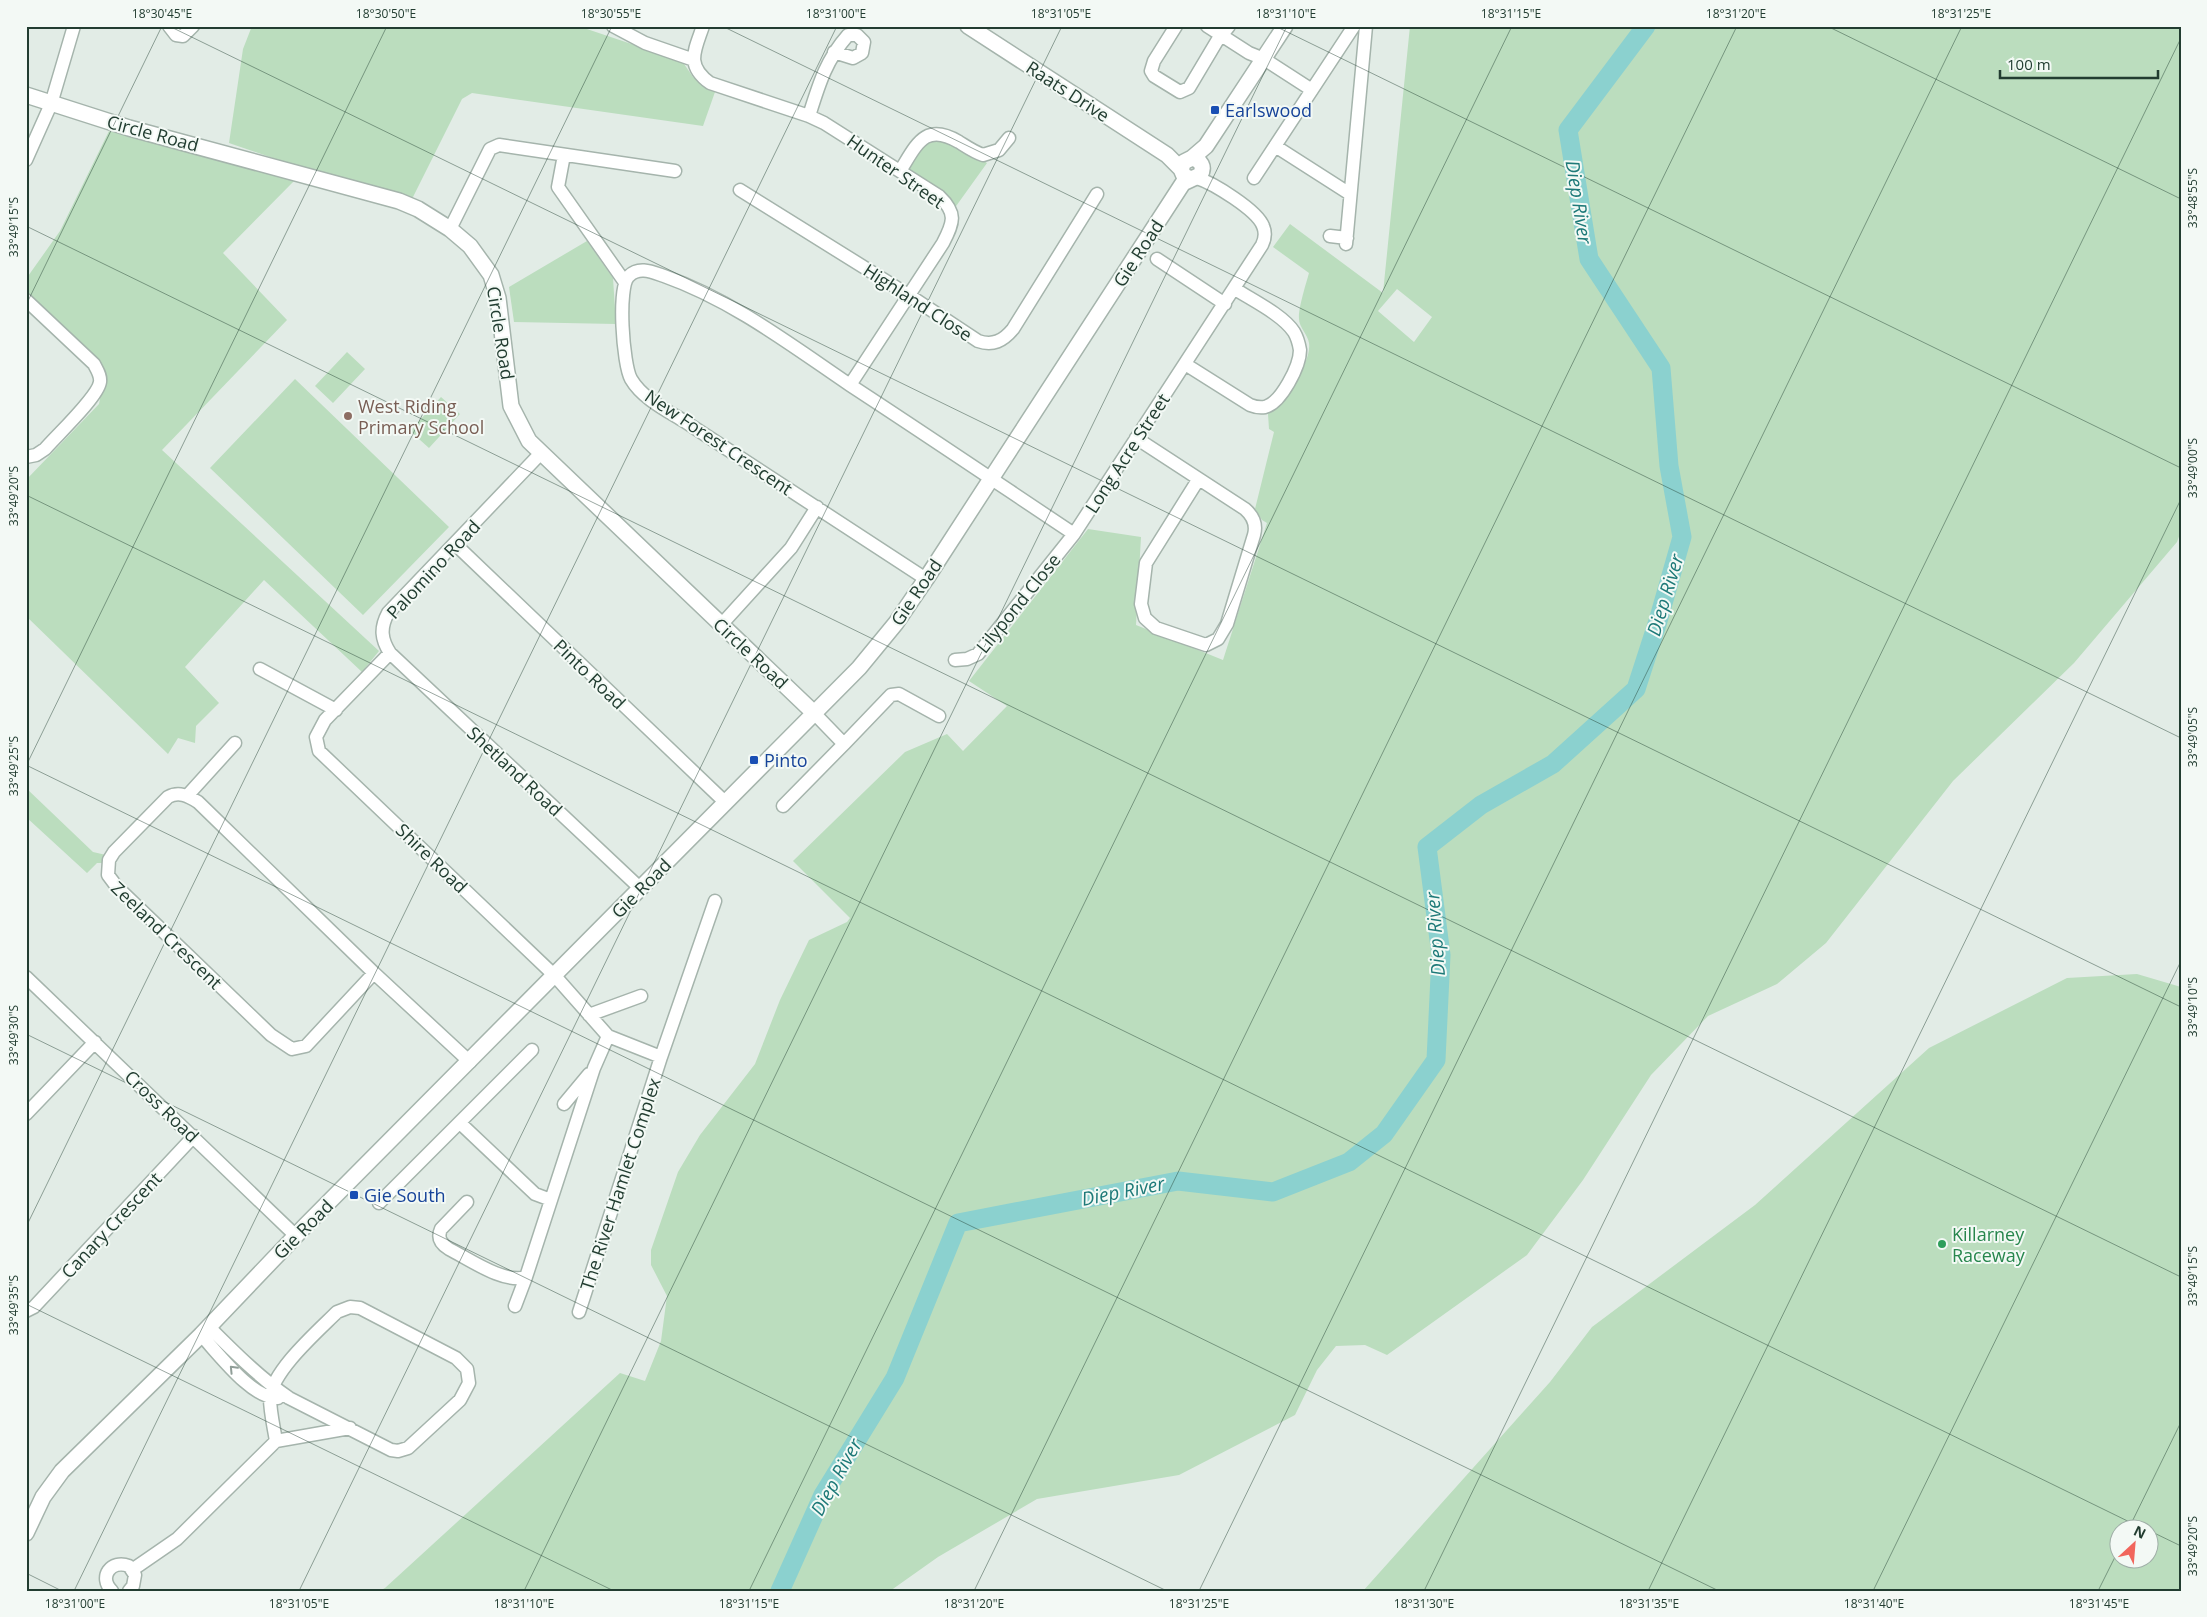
<svg xmlns="http://www.w3.org/2000/svg" width="2207" height="1617" viewBox="0 0 2207 1617" font-family="'Open Sans',sans-serif">
<style>
.green{fill:#bbddbe;fill-rule:evenodd}
.lines{fill:none;stroke-linecap:round;stroke-linejoin:round}
.river{stroke:#8bd1cf;stroke-width:19}
.minor-casing{stroke:#a5b4ac;stroke-width:15}
.tertiary-casing{stroke:#a5b4ac;stroke-width:18}
.minor{stroke:#fff;stroke-width:12}
.tertiary{stroke:#fff;stroke-width:15}
.oneway{stroke:#909e98}
.ticks{fill:none;stroke:#223d31;stroke-width:1;stroke-opacity:0.45}
.transit-dot{fill:#1a4fb4;stroke:#f3f9f5;stroke-width:2}
.education-dot{fill:#8d6e63;stroke:#f3f9f5;stroke-width:2}
.leisure-dot{fill:#2e9e5b;stroke:#f3f9f5;stroke-width:2}
.labels{text-anchor:middle;dominant-baseline:central;stroke-width:4;stroke-linejoin:round;paint-order:stroke}
.street-label{font-size:18px;fill:#223d31;stroke:#f3f9f5}
.transit-label{font-size:18px;fill:#164399;stroke:#f3f9f5;text-anchor:start}
.education-label{font-size:18px;fill:#785e54;stroke:#f3f9f5;text-anchor:start}
.leisure-label{font-size:18px;fill:#27864d;stroke:#f3f9f5;text-anchor:start}
.water-label{font-size:19px;font-style:italic;fill:#1d7978;stroke:#f3f9f5}
.neatline{fill:none;stroke:#223d31;stroke-width:2}
.ticks-label{font-size:12px;text-anchor:middle;fill:#223d31}
</style>
<rect width="100%" height="100%" fill="#e2ece6"/>
<path class="green" d="M 252,26 L 578,26 L 682,61 L 693,77 L 715,92 L 703,126 L 472,93 L 462,99 L 409,205 L 229,143 L 243,49 Z
M 1410,26 L 2181,26 L 2181,531 L 2177,542 L 2074,663 L 1953,781 L 1826,943 L 1777,984 L 1708,1016 L 1651,1075 L 1583,1180 L 1527,1255 L 1387,1355 L 1365,1345 L 1336,1346 L 1317,1370 L 1295,1415 L 1179,1475 L 1037,1499 L 938,1557 L 890,1591 L 379,1591 L 385,1588 L 620,1373 L 645,1381 L 661,1341 L 667,1296 L 651,1265 L 651,1250 L 678,1172 L 700,1135 L 755,1064 L 780,1000 L 809,940 L 847,922 L 850,918 L 793,861 L 905,752 L 947,734 L 963,751 L 1007,706 L 969,681 L 1088,529 L 1141,537 L 1136,625 L 1223,660 L 1267,523 L 1262,520 L 1255,509 L 1274,432 L 1269,429 L 1268,414 C 1284,407 1312,361 1309,343 C 1308,335 1299,327 1299,319 C 1298,309 1306,284 1309,273 L 1273,247 L 1290,224 L 1383,293 ZM 1397,289 L 1432,317 L 1414,342 L 1378,311 Z
M 109,131 L 295,180 L 223,253 L 287,320 L 162,450 L 379,651 L 362,672 L 264,580 L 185,667 L 219,703 L 196,726 L 195,743 L 178,738 L 168,754 L 26,616 L 26,480 L 99,404 L 104,378 L 26,295 L 26,279 L 60,231 Z
M 947,135 L 987,163 L 954,209 L 901,172 L 922,142 Z
M 587,241 L 613,278 L 616,324 L 514,322 L 509,287 Z
M 347,352 L 365,369 L 333,403 L 315,386 Z
M 295,379 L 449,527 L 363,615 L 210,468 Z
M 441,397 L 460,414 L 429,448 L 410,431 Z
M 26,788 L 93,852 L 106,855 L 103,863 L 97,863 L 87,873 L 26,817 Z
M 2137,974 L 2181,987 L 2181,1591 L 1363,1591 L 1550,1382 L 1592,1327 L 1755,1205 L 1929,1048 L 2067,978 ZM 2120,1530 L 2150,1530 L 2150,1560 L 2120,1560 Z"/>
<g class="lines">
<path class="river" d="M 780,1591 L 823,1495 L 895,1378 L 958,1223 L 1178,1181 L 1273,1192 L 1349,1162 L 1384,1134 L 1436,1060 L 1441,955 L 1427,847 L 1481,805 L 1553,764 L 1636,689 L 1658,621 L 1682,537 L 1669,466 L 1661,368 L 1589,259 L 1568,130 L 1646,26"/>
<defs>
<path id="minor" d="M 169,26 L 176,35 L 183,36 L 193,26
M 613,26 L 645,43 L 694,60
M 703,26 C 695,50 685,65 710,83 L 809,116 L 824,123 L 939,196 C 957,213 954,222 943,243 L 850,385
M 1176,26 L 1154,61 L 1151,71 L 1154,76 L 1180,92 L 1189,88 L 1217,41 L 1229,26
M 1207,26 L 1249,53 L 1264,59 L 1312,90
M 809,116 C 819,84 826,60 848,35 L 857,35 L 864,42 L 862,53 L 853,58 L 834,52
M 1275,146 L 1350,194
M 564,155 L 558,187 L 624,281
M 26,160 L 51,104 L 74,26
M 900,171 C 917,144 925,122 959,142 C 967,147 974,152 983,155 L 999,150 L 1009,138
M 1254,178 L 1354,26
M 740,190 L 910,296 L 978,341 C 993,346 1003,341 1013,329 L 1097,194
M 450,229 L 490,149 L 499,145 L 675,171
M 1330,236 L 1347,238
M 1346,244 L 1366,26
M 1157,259 L 1225,304
M 26,300 L 94,364 C 97,370 101,375 100,382 C 98,397 56,436 45,449 L 36,455 L 26,457
M 1185,364 L 1250,405 C 1255,407 1259,408 1265,407 C 1281,403 1300,366 1300,350 C 1299,344 1297,337 1294,332 C 1283,315 1252,300 1235,289
M 1136,438 L 1245,509 C 1253,516 1257,524 1254,535 L 1227,624 L 1218,639 L 1206,645 L 1156,628 L 1145,618 L 1141,604 L 1146,563 L 1198,480
M 541,453 L 388,613 C 380,628 381,639 390,653 L 641,889
M 455,544 L 726,803
M 926,579 L 684,421 C 666,410 642,398 631,379 C 623,365 617,286 629,276 C 639,266 652,272 664,276 C 732,300 791,345 850,385 C 925,434 999,484 1074,534
M 721,625 L 791,548 L 817,507
M 390,653 L 325,720 L 316,737 L 319,751 L 555,976 L 608,1036 L 661,1057
M 955,660 L 967,659 L 978,654 L 1074,534 L 1262,245 C 1265,239 1266,233 1263,226 C 1257,210 1213,183 1197,178
M 260,669 L 336,710
M 814,713 L 844,744 L 891,695 L 899,694 L 939,716
M 187,796 L 235,743
M 783,806 L 844,744
M 374,973 L 306,1046 L 292,1049 L 271,1035 L 117,887 L 108,875 L 109,860 L 114,852 L 168,797 C 179,791 188,796 198,802 L 374,973 L 470,1062
M 26,977 L 296,1236
M 589,1015 L 641,996
M 564,1104 L 589,1074
M 26,1114 L 95,1042
M 460,1123 L 535,1194 L 551,1200
M 467,1202 L 441,1229 C 437,1238 441,1244 449,1249 C 469,1259 504,1284 526,1277 L 594,1068 L 608,1036
M 379,1203 L 532,1050
M 515,1306 L 526,1277
M 26,1311 L 34,1307 L 194,1136
M 579,1312 L 661,1057 L 715,901
M 208,1326 C 234,1352 259,1377 289,1398 L 391,1450 L 398,1451 L 408,1448 L 460,1400 L 469,1383 L 467,1369 L 456,1358 L 360,1308 L 350,1307 L 337,1312 C 318,1331 272,1371 270,1398 C 270,1412 274,1428 276,1441
M 201,1335 C 218,1353 252,1399 278,1398
M 132,1570 L 177,1539 L 276,1441 L 350,1428
M 112,1591 C 98,1577 111,1559 129,1566 L 135,1575 L 133,1586 L 129,1591"/>
<path id="tertiary" d="M 968,26 L 1167,155 L 1181,169
M 26,95 L 129,128 L 399,201 L 418,209 L 450,229 L 470,246 L 491,275 L 498,298 L 511,406 L 529,441 L 814,713
M 1192,158 L 1206,146 L 1285,26
M 26,1533 L 43,1497 L 62,1471 L 201,1335 L 306,1225 L 859,668 L 896,623 L 926,579 L 1183,183 L 1200,175 C 1205,167 1201,160 1192,158 L 1184,162 L 1181,169 L 1184,176 L 1191,179"/>
</defs>
<use href="#minor" class="minor-casing"/>
<use href="#tertiary" class="tertiary-casing"/>
<use href="#minor" class="minor"/>
<use href="#tertiary" class="tertiary"/>
</g>
<defs><path id="oneway-chevron" d="M-2-3.5L2.5 0L-2 3.5" fill="none" stroke-width="1.6" stroke-linecap="round" stroke-linejoin="round" transform="scale(1.25)"/></defs>
<use class="oneway" href="#oneway-chevron" transform="translate(233 1369) rotate(-134)"/>
<path class="ticks" d="M 169,26 L 2181,1007M 722,26 L 2181,738M 1275,26 L 2181,468M 1827,26 L 2181,199M 26,226 L 2181,1277M 26,305 L 162,26M 26,495 L 2146,1530M 26,765 L 1719,1591M 26,766 L 387,26M 26,1034 L 1167,1591M 26,1227 L 612,26M 26,1304 L 614,1591M 2128,1530 L 2181,1422M 2150,1531 L 2181,1546M 26,1573 L 62,1591M 74,1591 L 837,26M 299,1591 L 1062,26M 524,1591 L 1287,26M 749,1591 L 1512,26M 974,1591 L 1737,26M 1199,1591 L 1962,26M 1424,1591 L 2181,38M 1648,1591 L 2181,499M 1873,1591 L 2181,961M 2098,1591 L 2120,1547"/>
<g class="transit-dot">
<rect x="1210" y="105" width="10" height="10" rx="2.5"/>
<rect x="749" y="755" width="10" height="10" rx="2.5"/>
<rect x="349" y="1190" width="10" height="10" rx="2.5"/>
</g>
<circle class="education-dot" cx="348" cy="416" r="5"/>
<circle class="leisure-dot" cx="1942" cy="1244" r="5"/>
<g class="labels">
<g class="street-label">
<text transform="translate(1068 91) rotate(33)">Raats Drive</text>
<text transform="translate(153 133) rotate(15)">Circle Road</text>
<text transform="translate(896 171) rotate(35)">Hunter Street</text>
<text transform="translate(1138 253) rotate(-57)">Gie Road</text>
<text transform="translate(918 302) rotate(33)">Highland Close</text>
<text transform="translate(501 333) rotate(81)">Circle Road</text>
<text transform="translate(719 442) rotate(34)">New Forest Crescent</text>
<text transform="translate(1127 453) rotate(-57)">Long Acre Street</text>
<text transform="translate(433 569) rotate(-47)">Palomino Road</text>
<text transform="translate(916 592) rotate(-56)">Gie Road</text>
<text transform="translate(1018 603) rotate(-51)">Lilypond Close</text>
<text transform="translate(751 653) rotate(43)">Circle Road</text>
<text transform="translate(590 674) rotate(44)">Pinto Road</text>
<text transform="translate(515 771) rotate(43)">Shetland Road</text>
<text transform="translate(432 858) rotate(44)">Shire Road</text>
<text transform="translate(641 888) rotate(-45)">Gie Road</text>
<text transform="translate(167 935) rotate(44)">Zeeland Crescent</text>
<text transform="translate(162 1106) rotate(44)">Cross Road</text>
<text transform="translate(620 1184) rotate(-72)">The River Hamlet Complex</text>
<text transform="translate(111 1225) rotate(-47)">Canary Crescent</text>
<text transform="translate(303 1229) rotate(-45)">Gie Road</text>
</g>
<g class="transit-label">
<text x="1225" y="110">Earlswood</text>
<text x="764" y="760">Pinto</text>
<text x="364" y="1195">Gie South</text>
</g>
<g class="education-label">
<text x="358" y="406">West Riding<tspan x="358" dy="21">Primary School</tspan></text>
</g>
<g class="leisure-label">
<text x="1952" y="1234">Killarney<tspan x="1952" dy="21">Raceway</tspan></text>
</g>
<g class="water-label">
<text transform="translate(1579 202) rotate(81)">Diep River</text>
<text transform="translate(1665 595) rotate(-73)">Diep River</text>
<text transform="translate(1435 934) rotate(-94)">Diep River</text>
<text transform="translate(1123 1191) rotate(-11)">Diep River</text>
<text transform="translate(836 1477) rotate(-61)">Diep River</text>
</g>
</g>
<rect width="2207" height="1617" fill="none" stroke="#f3f9f5" stroke-width="55"/>
<g transform="translate(2134 1544) rotate(26)"><circle r="24" fill="#f3f9f5" stroke="#9faea7"/>
<path d="M0-4L9 19L0 12L-9 19Z" fill="#f1665c"/>
<text y="-8" font-size="14" font-weight="bold" text-anchor="middle" fill="#223d31">N</text>
</g>
<path d="M2000 70v8h158v-8" fill="none" stroke="#223d31" stroke-width="2.5"/>
<text x="2007" y="70" font-size="15" fill="#223d31" stroke="#f3f9f5" stroke-width="4" paint-order="stroke">100 m</text>
<rect x="28" y="28" width="2152" height="1562" class="neatline"/>
<g class="ticks-label">
<text x="162" y="18">18°30'45"E</text>
<text x="386" y="18">18°30'50"E</text>
<text x="611" y="18">18°30'55"E</text>
<text x="836" y="18">18°31'00"E</text>
<text x="1061" y="18">18°31'05"E</text>
<text x="1286" y="18">18°31'10"E</text>
<text x="1511" y="18">18°31'15"E</text>
<text x="1736" y="18">18°31'20"E</text>
<text x="1961" y="18">18°31'25"E</text>
<text transform="translate(2193 198) rotate(-90)" y="4">33°48'55"S</text>
<text transform="translate(14 227) rotate(-90)" y="4">33°49'15"S</text>
<text transform="translate(2193 468) rotate(-90)" y="4">33°49'00"S</text>
<text transform="translate(14 496) rotate(-90)" y="4">33°49'20"S</text>
<text transform="translate(2193 737) rotate(-90)" y="4">33°49'05"S</text>
<text transform="translate(14 766) rotate(-90)" y="4">33°49'25"S</text>
<text transform="translate(2193 1007) rotate(-90)" y="4">33°49'10"S</text>
<text transform="translate(14 1035) rotate(-90)" y="4">33°49'30"S</text>
<text transform="translate(2193 1276) rotate(-90)" y="4">33°49'15"S</text>
<text transform="translate(14 1305) rotate(-90)" y="4">33°49'35"S</text>
<text transform="translate(2193 1546) rotate(-90)" y="4">33°49'20"S</text>
<text x="75" y="1608">18°31'00"E</text>
<text x="299" y="1608">18°31'05"E</text>
<text x="524" y="1608">18°31'10"E</text>
<text x="749" y="1608">18°31'15"E</text>
<text x="974" y="1608">18°31'20"E</text>
<text x="1199" y="1608">18°31'25"E</text>
<text x="1424" y="1608">18°31'30"E</text>
<text x="1649" y="1608">18°31'35"E</text>
<text x="1874" y="1608">18°31'40"E</text>
<text x="2099" y="1608">18°31'45"E</text>
</g>
</svg>
